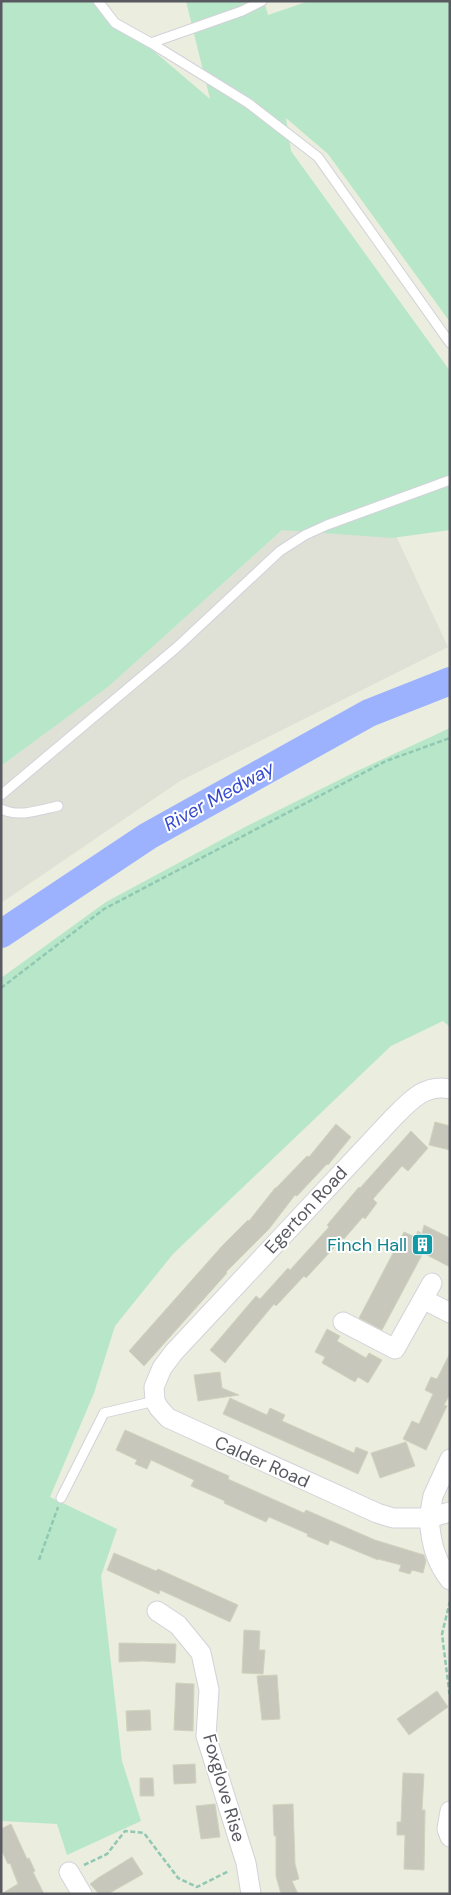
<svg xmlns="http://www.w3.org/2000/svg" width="451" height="1895" viewBox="0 0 451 1895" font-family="'DM Sans',sans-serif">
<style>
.industrial{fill:#dfe0d6}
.green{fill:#b7e7c8}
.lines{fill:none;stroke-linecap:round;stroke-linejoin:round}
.river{stroke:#9cb2ff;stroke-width:28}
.building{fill:#c7c8bb;stroke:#d1d2bc}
.lane-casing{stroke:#d2d2da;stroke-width:11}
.street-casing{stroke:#d2d2da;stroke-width:21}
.path{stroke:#90c8b4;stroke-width:2.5;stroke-dasharray:5 2.5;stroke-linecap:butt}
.lane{stroke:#fff;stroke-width:9}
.street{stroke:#fff;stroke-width:19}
.labels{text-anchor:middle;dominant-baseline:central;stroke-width:4;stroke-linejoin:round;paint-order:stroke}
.street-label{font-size:18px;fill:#585961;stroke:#fff}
.culture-label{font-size:18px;fill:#0d838f;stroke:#fff;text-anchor:end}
.water-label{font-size:19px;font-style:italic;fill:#354acc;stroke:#fff}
</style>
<rect width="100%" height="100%" fill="#ebedde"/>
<path class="industrial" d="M 389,521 L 448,647 L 180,781 L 1,903 L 1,766 L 108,687 L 282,530 Z"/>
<path class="green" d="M 1,1 L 95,1 L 210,99 L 186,1 L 264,1 L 268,15 L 309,1 L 450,1 L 450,322 L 328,154 L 286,118 L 291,151 L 450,371 L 450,530 L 392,538 L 282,530 L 108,687 L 1,766 Z
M 450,728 L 450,1027 L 443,1021 L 391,1046 L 173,1254 L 115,1326 L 94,1393 L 50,1497 L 117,1529 L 101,1576 L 122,1761 L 141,1821 L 67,1855 L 57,1824 L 1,1821 L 1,978 L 106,902 L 247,826 L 355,772 Z"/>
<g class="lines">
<path class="river" d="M 1,934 L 148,836 L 369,713 L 450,681"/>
</g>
<path class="building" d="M 435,1122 L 450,1126 L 450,1150 L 429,1145 Z
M 336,1124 L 351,1137 L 328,1165 L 327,1164 L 297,1196 L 295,1195 L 269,1229 L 226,1272 L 227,1273 L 144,1366 L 129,1351 L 222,1246 L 248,1220 L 249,1221 L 275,1188 L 276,1188 L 307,1156 L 309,1157 Z
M 411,1131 L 428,1148 L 408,1171 L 402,1166 L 373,1199 L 377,1203 L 365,1219 L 363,1217 L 344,1239 L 343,1238 L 306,1278 L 304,1276 L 276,1306 L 274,1304 L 225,1363 L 210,1350 L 256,1296 L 260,1299 L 288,1268 L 290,1270 L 329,1227 L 327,1225 L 359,1187 L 360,1188 Z
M 424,1225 L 450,1238 L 450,1267 L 423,1253 L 382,1330 L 359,1318 L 404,1232 L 415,1237 L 418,1231 L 422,1234 Z
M 327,1329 L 340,1336 L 337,1341 L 366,1358 L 369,1353 L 382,1360 L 368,1383 L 358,1377 L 355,1382 L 322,1363 L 325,1357 L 315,1352 Z
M 450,1353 L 450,1394 L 444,1405 L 447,1406 L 426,1450 L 403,1439 L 412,1421 L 419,1424 L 433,1394 L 425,1390 L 431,1377 L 437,1379 Z
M 220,1372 L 222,1388 L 239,1395 L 198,1401 L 194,1375 Z
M 230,1398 L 267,1415 L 270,1408 L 285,1415 L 282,1421 L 354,1453 L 356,1447 L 368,1452 L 358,1474 L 223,1414 Z
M 125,1430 L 229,1476 L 228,1479 L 304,1513 L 306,1510 L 375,1540 L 424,1555 L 426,1561 L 423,1573 L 412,1570 L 410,1574 L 399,1571 L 401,1565 L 378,1559 L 378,1560 L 330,1540 L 328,1545 L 307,1536 L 308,1534 L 269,1517 L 266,1522 L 224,1503 L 225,1501 L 191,1486 L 194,1480 L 151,1460 L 147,1469 L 135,1464 L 137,1460 L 116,1450 Z
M 406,1442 L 415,1466 L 380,1478 L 371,1453 Z
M 114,1553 L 156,1571 L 158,1569 L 238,1605 L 230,1622 L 160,1590 L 159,1594 L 107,1570 Z
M 244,1630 L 260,1631 L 259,1650 L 265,1650 L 263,1674 L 242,1673 Z
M 119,1643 L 176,1644 L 175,1663 L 143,1661 L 119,1662 Z
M 277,1675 L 280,1719 L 262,1720 L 257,1676 Z
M 176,1683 L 194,1684 L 193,1731 L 174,1730 Z
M 437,1691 L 448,1707 L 409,1735 L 397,1719 Z
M 150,1710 L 151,1730 L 127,1731 L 126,1711 Z
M 195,1764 L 196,1783 L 174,1784 L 173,1765 Z
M 403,1773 L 424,1774 L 422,1810 L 425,1810 L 424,1870 L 404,1869 L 405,1835 L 397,1835 L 397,1822 L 401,1822 Z
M 140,1778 L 153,1778 L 154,1796 L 140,1796 Z
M 215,1804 L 220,1837 L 201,1839 L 196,1806 Z
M 293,1804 L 295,1864 L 299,1879 L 292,1881 L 298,1894 L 281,1894 L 276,1876 L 276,1836 L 274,1836 L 273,1805 Z
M 11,1824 L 27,1859 L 29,1858 L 35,1871 L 33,1872 L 44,1894 L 1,1894 L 18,1884 L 10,1863 L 8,1864 L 1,1849 L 1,1829 Z
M 132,1857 L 143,1874 L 108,1894 L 99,1894 L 90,1884 L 98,1878 Z"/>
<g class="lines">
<defs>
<path id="lane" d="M 98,1 L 115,23 L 151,43 L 248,103 L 318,157 L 450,343
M 151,43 L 242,11 L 262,1
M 1,795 L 176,648 L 280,551 L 305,535 L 327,525 L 450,480
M 1,809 C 19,818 40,810 58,806
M 61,1498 L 104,1413 L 155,1401"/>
<path id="street" d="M 450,1089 C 424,1083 408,1103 392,1119 L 174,1352 L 162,1368 L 154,1387 L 155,1401 L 159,1408 L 168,1418 L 377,1513 L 393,1518 L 429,1518 C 431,1542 435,1561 450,1580
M 432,1283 L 423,1299 L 450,1313
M 343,1322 L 395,1349 L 423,1299
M 450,1459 L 433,1496 L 429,1518 L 450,1512
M 157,1611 L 178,1625 L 201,1653 L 209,1690 L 206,1736 L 246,1863 L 251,1894
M 450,1811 L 447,1829 L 450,1837
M 69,1872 L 82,1894"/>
</defs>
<use href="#lane" class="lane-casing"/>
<use href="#street" class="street-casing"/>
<path class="path" d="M 1,988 L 104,909 L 386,761 L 450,738
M 39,1560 L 58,1507
M 450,1601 L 442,1634 L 450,1698
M 84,1865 L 107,1854 L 125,1831 L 144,1833 L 178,1878 L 197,1887 L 229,1871"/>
<use href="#lane" class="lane"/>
<use href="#street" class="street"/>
</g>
<defs>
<symbol id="building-square" viewBox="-11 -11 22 22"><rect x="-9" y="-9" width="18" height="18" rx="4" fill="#0f9aa8" stroke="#fff"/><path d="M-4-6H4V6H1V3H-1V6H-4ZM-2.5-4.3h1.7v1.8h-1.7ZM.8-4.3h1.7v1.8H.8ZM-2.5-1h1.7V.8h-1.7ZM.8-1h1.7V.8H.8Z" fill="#fff"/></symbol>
</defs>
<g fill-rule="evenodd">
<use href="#building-square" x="410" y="1232" width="25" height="25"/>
</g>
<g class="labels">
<g class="street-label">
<text transform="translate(306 1210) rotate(-47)">Egerton Road</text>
<text transform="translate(262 1462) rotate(24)">Calder Road</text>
<text transform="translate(224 1788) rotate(74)">Foxglove Rise</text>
</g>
<g class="culture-label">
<text x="407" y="1245">Finch Hall</text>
</g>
<g class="water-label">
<text transform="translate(219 796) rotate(-29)">River Medway</text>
</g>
</g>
<rect width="451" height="1895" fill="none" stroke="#585961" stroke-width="5"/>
</svg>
